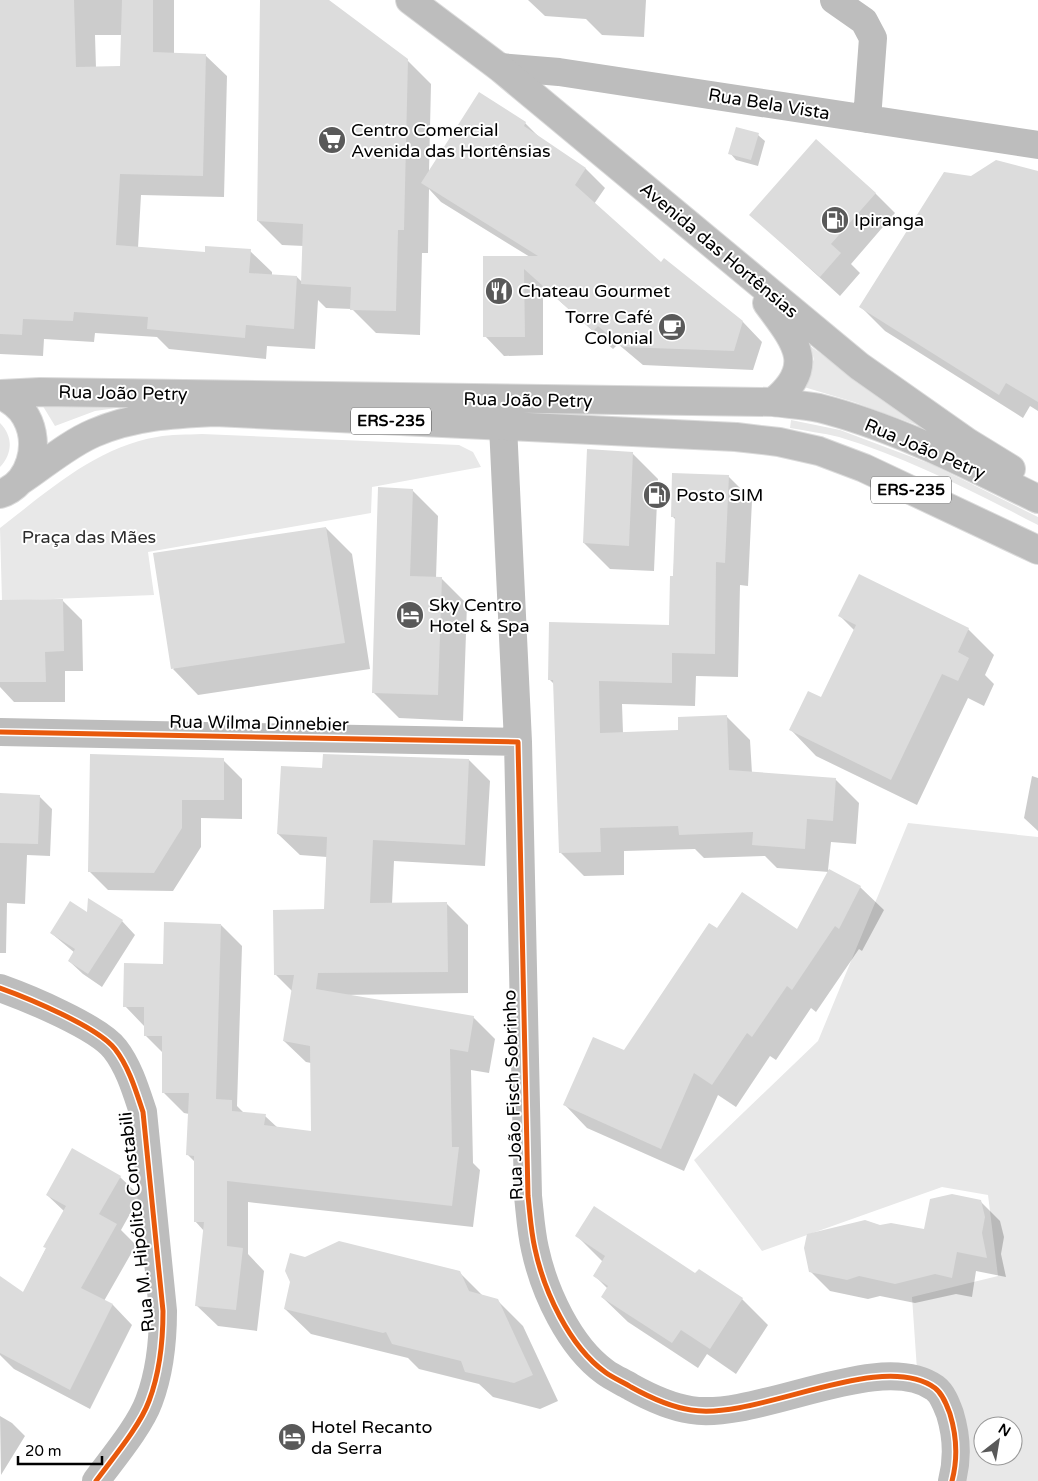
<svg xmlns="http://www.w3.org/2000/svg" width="1038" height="1481" viewBox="0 0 1038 1481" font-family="'Varela Round',sans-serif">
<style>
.green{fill:#e8e8e8;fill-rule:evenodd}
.shadow{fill:#0003;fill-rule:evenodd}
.building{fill:#dcdcdc}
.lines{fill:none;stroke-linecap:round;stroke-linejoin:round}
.major-casing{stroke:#dbdbdb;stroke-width:30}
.minor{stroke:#bdbdbd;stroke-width:28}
.major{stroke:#bdbdbd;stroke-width:28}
.cycleway-casing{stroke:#fff;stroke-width:8}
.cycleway{stroke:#e8590c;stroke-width:5}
.labels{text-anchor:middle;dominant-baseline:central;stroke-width:4;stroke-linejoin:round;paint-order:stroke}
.shield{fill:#fff;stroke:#4c4c4c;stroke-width:1}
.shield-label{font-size:16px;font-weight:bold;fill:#000}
.street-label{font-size:18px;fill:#000;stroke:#fff}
.poi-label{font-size:18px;fill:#000;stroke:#fff;text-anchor:start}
.park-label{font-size:18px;fill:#2d2d2d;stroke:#fff}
</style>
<rect width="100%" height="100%" fill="#fff"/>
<path class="green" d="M 810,346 L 925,428 L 854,402 L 804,387 L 814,359 Z
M 41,403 L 123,407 L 95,411 L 55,426 Z
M 791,420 L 840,430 L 933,465 L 1038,517 L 1038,525 C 974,492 908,458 839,437 C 823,433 806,431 790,428 Z
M 0,423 C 13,436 13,453 0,467 Z
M 202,434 L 459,445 L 473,452 L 481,467 L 372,487 L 371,513 L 148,552 L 154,595 L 2,601 L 0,528 C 47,492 96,447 157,437 C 171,434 187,435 202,434 Z
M 908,823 L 1038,837 L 1038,1481 L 961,1481 L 962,1477 L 917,1370 L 912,1297 L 998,1276 L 988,1195 L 942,1187 L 762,1251 L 694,1160 L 818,1041 ZM 983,1426 L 1013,1426 L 1013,1456 L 983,1456 Z"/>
<path class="shadow" d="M 0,0 L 174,0 L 174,54 L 205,55 L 227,76 L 224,197 L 141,195 L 138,248 L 206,253 L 250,251 L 272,272 L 272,276 L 297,277 L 302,282 L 304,246 L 282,245 L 258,221 L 261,0 L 327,0 L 407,60 L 431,84 L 429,172 L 479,94 L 525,123 L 542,140 L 586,169 L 605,188 L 594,204 L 661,264 L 743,322 L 762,342 L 753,370 L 643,365 L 618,344 L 613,349 L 543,286 L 543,355 L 504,356 L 485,336 L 530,257 L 441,202 L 429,189 L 428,253 L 422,253 L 420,335 L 376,333 L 352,309 L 326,308 L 318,300 L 315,349 L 267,346 L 266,359 L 169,349 L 157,337 L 95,333 L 94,342 L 44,339 L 43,356 L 0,354 ZM 95,35 L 122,35 L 121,67 L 96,68 Z
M 528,0 L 646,0 L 644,37 L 602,35 L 586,19 L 545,16 Z
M 758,135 L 765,141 L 758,166 L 736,160 L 730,153 Z
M 1038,172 L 1038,411 L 1030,406 L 1023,418 L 885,331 L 861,307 L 971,178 Z
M 875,193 L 895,213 L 851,264 L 860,273 L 840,296 L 751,215 Z
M 632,453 L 658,479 L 654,571 L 610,569 L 584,543 Z
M 728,476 L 752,500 L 748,586 L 740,585 L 738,677 L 696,676 L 695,706 L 622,704 L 623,733 L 679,732 L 727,717 L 750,740 L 752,773 L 835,779 L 859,803 L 856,844 L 831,842 L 828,870 L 860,887 L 884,910 L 862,951 L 859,949 L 816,1012 L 811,1008 L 776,1060 L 770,1056 L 736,1107 L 718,1095 L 684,1171 L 587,1128 L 564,1104 L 624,1052 L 718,930 L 798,931 L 829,872 L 777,868 L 765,856 L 704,858 L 695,849 L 624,851 L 624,875 L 584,876 L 560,852 L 555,685 L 549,679 L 671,626 L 676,520 L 672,516 Z
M 412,490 L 438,516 L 436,578 L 441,578 L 467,604 L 463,721 L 399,718 L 373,692 Z
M 326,528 L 352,554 L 370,669 L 198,695 L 173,669 Z
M 859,576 L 968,629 L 994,655 L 985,675 L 994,684 L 984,706 L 968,698 L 917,805 L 816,756 L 791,730 L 822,699 L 855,631 L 840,616 Z
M 62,600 L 82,620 L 83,671 L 65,671 L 65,702 L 14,702 L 0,687 L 0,601 Z
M 223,760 L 242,779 L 242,819 L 201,818 L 201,847 L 173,891 L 108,890 L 89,871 Z
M 469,760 L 490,781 L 485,866 L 394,861 L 392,904 L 446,903 L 468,925 L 468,993 L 343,995 L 473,1017 L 495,1039 L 489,1073 L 471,1070 L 473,1163 L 480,1170 L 473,1227 L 248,1202 L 248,1254 L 264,1271 L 257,1331 L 218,1326 L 196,1305 L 204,1231 L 195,1221 L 195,1162 L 188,1155 L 189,1114 L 184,1113 L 163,1092 L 163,1053 L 145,1035 L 145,1027 L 125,1006 L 164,965 L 221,925 L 242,946 L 237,1106 L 244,1113 L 265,1116 L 278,1128 L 312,1132 L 311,1063 L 306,1062 L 284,1041 L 293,992 L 275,974 L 326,911 L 327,857 L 300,855 L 278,834 L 323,770 Z
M 1032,776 L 1038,778 L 1038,831 L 1024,818 Z
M 0,794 L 39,796 L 52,809 L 50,856 L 27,855 L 25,904 L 7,903 L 6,953 L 0,953 Z
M 89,914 L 122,921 L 135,935 L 102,987 L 83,974 L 69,961 L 75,953 L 51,933 Z
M 120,1177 L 140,1196 L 121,1230 L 136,1245 L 104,1301 L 113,1305 L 132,1325 L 90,1409 L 14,1369 L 0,1355 L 0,1338 L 65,1212 L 47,1195 Z
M 980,1201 L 1000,1221 L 1004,1237 L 1001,1254 L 1006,1277 L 976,1271 L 972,1297 L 956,1294 L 915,1303 L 880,1296 L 868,1299 L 830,1291 L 810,1271 L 880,1226 L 925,1230 Z
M 577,1236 L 696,1275 L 699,1270 L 742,1299 L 768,1325 L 736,1374 L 707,1354 L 698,1368 L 628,1322 L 602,1297 L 608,1289 L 594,1275 L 603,1262 Z
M 305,1258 L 459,1272 L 483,1296 L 497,1300 L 523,1326 L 558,1401 L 540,1409 L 493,1397 L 479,1384 L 419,1369 L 408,1358 L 311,1334 L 285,1309 Z
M 0,1416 L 12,1423 L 25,1436 L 1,1475 Z"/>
<path class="building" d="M 0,0 L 74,0 L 76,67 L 120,66 L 122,0 L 153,0 L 153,52 L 206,54 L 203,176 L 120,174 L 116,245 L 205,252 L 205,246 L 251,249 L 249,273 L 297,276 L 294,329 L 246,325 L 245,338 L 147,329 L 148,317 L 74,312 L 73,321 L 23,319 L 22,335 L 0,334 Z
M 260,0 L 329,0 L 408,59 L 404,230 L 398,230 L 396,311 L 350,310 L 351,287 L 301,284 L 303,224 L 257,221 Z
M 479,92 L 526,122 L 524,126 L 586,168 L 575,185 L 661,262 L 664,258 L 743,321 L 734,351 L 623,347 L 598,326 L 593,331 L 524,269 L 525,337 L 483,337 L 483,256 L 538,256 L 421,183 Z
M 736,127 L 759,133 L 751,160 L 728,154 Z
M 816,139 L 876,193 L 831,244 L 841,253 L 820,277 L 749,215 Z
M 996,160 L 1038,171 L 1038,402 L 1006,383 L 999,395 L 859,307 L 944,172 L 971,176 Z
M 587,449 L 633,452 L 629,546 L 583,543 Z
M 672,473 L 729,475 L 725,563 L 716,562 L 715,654 L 672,653 L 672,683 L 599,681 L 600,733 L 678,730 L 678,717 L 727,715 L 729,770 L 836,778 L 833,821 L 807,819 L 805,849 L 752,845 L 753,832 L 679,835 L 678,826 L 600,828 L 601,852 L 559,853 L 553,680 L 548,680 L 549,622 L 669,625 L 670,576 L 673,576 L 675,517 L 671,517 Z
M 378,487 L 413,489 L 410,576 L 442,577 L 438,695 L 372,693 Z
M 326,527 L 345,643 L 171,669 L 153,553 Z
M 859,574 L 969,628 L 958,652 L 969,658 L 958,681 L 942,674 L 891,780 L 789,730 L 808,691 L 821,697 L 856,625 L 838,616 Z
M 63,599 L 64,651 L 45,652 L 46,682 L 0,682 L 0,600 Z
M 90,754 L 224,758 L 224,800 L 182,800 L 182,828 L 154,873 L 88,872 Z
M 323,754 L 469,759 L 465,845 L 373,840 L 370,903 L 447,902 L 448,972 L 318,973 L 316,989 L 474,1016 L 468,1052 L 450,1049 L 452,1147 L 459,1147 L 452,1206 L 227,1181 L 227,1246 L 243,1248 L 236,1310 L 195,1306 L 204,1222 L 194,1222 L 194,1156 L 186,1155 L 189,1093 L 162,1093 L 162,1036 L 144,1036 L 144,1007 L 123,1007 L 124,963 L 163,964 L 164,922 L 221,924 L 216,1099 L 232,1100 L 232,1111 L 266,1114 L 264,1125 L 311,1131 L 310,1046 L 283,1041 L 294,975 L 274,975 L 273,910 L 324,909 L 327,837 L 277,834 L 281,766 L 322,768 Z
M 0,793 L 40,795 L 38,844 L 0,843 Z
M 829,869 L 861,886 L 839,929 L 835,926 L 792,990 L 787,986 L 752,1037 L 747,1033 L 712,1085 L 694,1073 L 661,1149 L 563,1105 L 593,1037 L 624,1050 L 709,923 L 717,928 L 742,892 L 797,929 Z
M 88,898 L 123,920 L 88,974 L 68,961 L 75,949 L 50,933 L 70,901 L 87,912 Z
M 72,1148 L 121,1176 L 99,1214 L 117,1224 L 81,1288 L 113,1304 L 70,1390 L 0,1353 L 0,1276 L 23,1292 L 46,1248 L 43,1247 L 66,1206 L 46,1195 Z
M 952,1194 L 981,1200 L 985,1217 L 982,1233 L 987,1258 L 957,1252 L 952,1278 L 935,1274 L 895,1284 L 859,1276 L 847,1280 L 809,1272 L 804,1248 L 807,1234 L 865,1220 L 880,1225 L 891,1223 L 924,1229 L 930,1199 Z
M 594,1206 L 695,1273 L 699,1269 L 743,1298 L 710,1349 L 681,1330 L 672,1343 L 601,1297 L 608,1286 L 593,1276 L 605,1256 L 575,1236 Z
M 339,1241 L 460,1271 L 469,1291 L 498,1299 L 533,1375 L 514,1383 L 465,1372 L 461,1361 L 392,1344 L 386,1332 L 383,1333 L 284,1309 L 290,1282 L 285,1271 L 290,1253 L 305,1257 Z"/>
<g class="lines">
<defs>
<path id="major" d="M 410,0 L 499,67 L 859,366 L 967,442 L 1011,469
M 767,303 C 795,341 818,366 773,402
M 0,394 L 40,392 L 773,402 C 788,404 804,405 819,408 C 895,427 968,465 1038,499
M 0,394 C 10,400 20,406 26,417 C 41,444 31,484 0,494
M 20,481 C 43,466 68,444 94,433 C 133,416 173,414 215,412 L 736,437 L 779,442 L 819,451 L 864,468 L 1038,550"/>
</defs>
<use href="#major" class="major-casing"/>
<path class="minor" d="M 834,0 L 864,21 L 873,38 L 867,119
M 499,67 L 559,72 L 1038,145
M 503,426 L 518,742 L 528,1196 C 530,1214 531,1232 535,1249 C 544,1291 569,1346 605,1372 C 613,1378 623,1382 631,1387 C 649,1397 671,1407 691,1410 C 757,1421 880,1349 935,1388 C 943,1394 947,1406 950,1414 C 957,1437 958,1458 952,1481
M 0,732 L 518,742
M 0,988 C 28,998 98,1027 115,1049 C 129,1067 136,1091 143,1112 L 163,1311 C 163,1342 160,1372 149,1401 C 140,1426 112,1459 96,1481"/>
<use href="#major" class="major"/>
<defs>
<path id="cycleway" d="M 0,732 L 518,742 L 528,1196 C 530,1214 531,1232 535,1249 C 544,1291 569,1346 605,1372 C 613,1378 623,1382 631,1387 C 649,1397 671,1407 691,1410 C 757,1421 880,1349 935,1388 C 943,1394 947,1406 950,1414 C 957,1437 958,1458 952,1481
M 0,988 C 28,998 98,1027 115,1049 C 129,1067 136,1091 143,1112 L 163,1311 C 163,1342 160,1372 149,1401 C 140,1426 112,1459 96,1481"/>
</defs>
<use href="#cycleway" class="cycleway-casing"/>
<use href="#cycleway" class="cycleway"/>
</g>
<defs>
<symbol id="supermarket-disc" viewBox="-11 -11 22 22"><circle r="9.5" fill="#595959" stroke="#fff"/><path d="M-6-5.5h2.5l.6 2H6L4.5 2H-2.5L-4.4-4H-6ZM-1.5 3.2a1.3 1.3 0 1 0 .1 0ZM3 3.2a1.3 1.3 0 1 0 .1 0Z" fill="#fff"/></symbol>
<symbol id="fuel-disc" viewBox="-11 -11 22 22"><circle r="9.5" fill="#595959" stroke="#fff"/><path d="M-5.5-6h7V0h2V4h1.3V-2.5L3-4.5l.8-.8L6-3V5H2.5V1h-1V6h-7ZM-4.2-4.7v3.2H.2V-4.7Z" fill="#fff"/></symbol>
<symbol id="restaurant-disc" viewBox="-11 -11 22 22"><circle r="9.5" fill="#595959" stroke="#fff"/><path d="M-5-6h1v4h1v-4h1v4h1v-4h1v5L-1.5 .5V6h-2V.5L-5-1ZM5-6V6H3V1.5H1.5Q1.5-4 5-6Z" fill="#fff"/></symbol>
<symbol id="cafe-disc" viewBox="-11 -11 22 22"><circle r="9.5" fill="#595959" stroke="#fff"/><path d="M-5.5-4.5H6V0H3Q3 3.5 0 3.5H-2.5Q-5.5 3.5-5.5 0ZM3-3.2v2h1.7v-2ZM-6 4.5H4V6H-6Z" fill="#fff"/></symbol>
<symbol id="hotel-disc" viewBox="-11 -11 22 22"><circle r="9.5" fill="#595959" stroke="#fff"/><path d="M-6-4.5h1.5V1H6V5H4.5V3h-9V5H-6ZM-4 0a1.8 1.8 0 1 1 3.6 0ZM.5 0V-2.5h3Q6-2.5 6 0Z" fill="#fff"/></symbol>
</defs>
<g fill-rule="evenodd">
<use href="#supermarket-disc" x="316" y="124" width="32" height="32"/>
<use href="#fuel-disc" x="819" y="204" width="32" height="32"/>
<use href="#restaurant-disc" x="483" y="275" width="32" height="32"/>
<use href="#cafe-disc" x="656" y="311" width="32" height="32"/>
<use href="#fuel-disc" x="641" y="479" width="32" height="32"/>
<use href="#hotel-disc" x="394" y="599" width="32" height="32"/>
<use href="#hotel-disc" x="276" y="1421" width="32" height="32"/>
</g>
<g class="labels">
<g class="shield">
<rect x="351" y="407.5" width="80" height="27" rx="4"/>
<rect x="871" y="476.5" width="80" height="27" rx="4"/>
</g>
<g class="shield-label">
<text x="391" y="421">ERS-235</text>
<text x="911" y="490">ERS-235</text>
</g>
<g class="street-label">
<text transform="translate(769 104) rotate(9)">Rua Bela Vista</text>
<text transform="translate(719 250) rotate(40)">Avenida das Hortênsias</text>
<text transform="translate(123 393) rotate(1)">Rua João Petry</text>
<text transform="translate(528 400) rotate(1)">Rua João Petry</text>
<text transform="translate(925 449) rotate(23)">Rua João Petry</text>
<text transform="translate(259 723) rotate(1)">Rua Wilma Dinnebier</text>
<text transform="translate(513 1095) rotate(-92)">Rua João Fisch Sobrinho</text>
<text transform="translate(137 1222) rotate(-96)">Rua M. Hipólito Constabili</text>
</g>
<g class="poi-label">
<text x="351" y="130">Centro Comercial<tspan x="351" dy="21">Avenida das Hortênsias</tspan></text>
<text x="854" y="220">Ipiranga</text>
<text x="518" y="291">Chateau Gourmet</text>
<text x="653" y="317" text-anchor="end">Torre Café<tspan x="653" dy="21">Colonial</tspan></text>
<text x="676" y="495">Posto SIM</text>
<text x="429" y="605">Sky Centro<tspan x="429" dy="21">Hotel &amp; Spa</tspan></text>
<text x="311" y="1427">Hotel Recanto<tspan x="311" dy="21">da Serra</tspan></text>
</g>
<g class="park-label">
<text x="89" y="537">Praça das Mães</text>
</g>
</g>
<g transform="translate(998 1441) rotate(31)"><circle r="24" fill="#ffffff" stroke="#999999"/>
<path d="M0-4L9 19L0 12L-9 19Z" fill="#595959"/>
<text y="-8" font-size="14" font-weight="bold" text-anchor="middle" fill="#000000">N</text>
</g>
<path d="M18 1456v8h84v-8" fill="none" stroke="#000000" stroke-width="2.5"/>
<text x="25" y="1456" font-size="15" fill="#000000" stroke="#ffffff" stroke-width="4" paint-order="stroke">20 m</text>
</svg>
